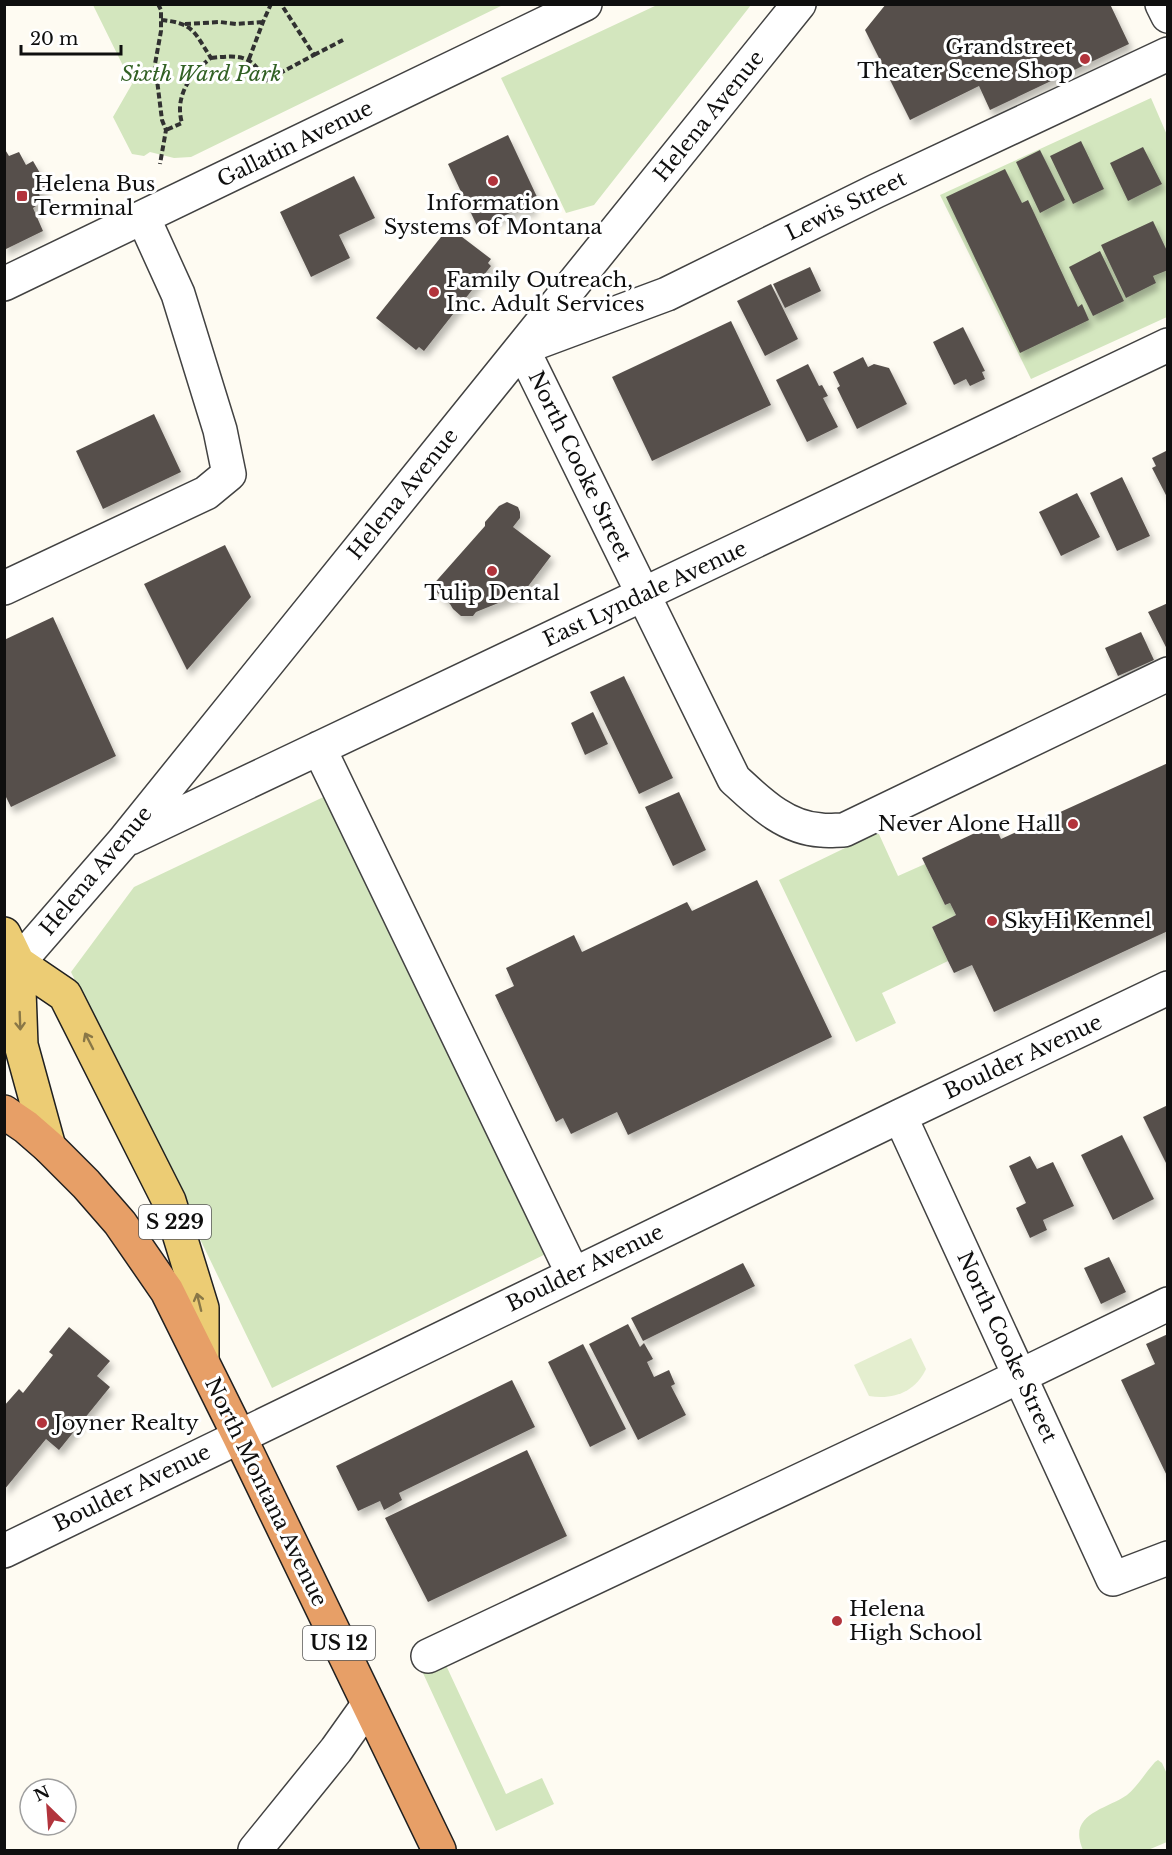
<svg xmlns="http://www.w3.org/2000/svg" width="1172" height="1855" viewBox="0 0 1172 1855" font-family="'Libre Baskerville',serif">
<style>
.green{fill:#d3e6be}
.pitch{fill:#e4eecf}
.building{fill:#57504c;filter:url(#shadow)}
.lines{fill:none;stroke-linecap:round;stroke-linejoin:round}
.minor-casing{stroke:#424242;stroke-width:36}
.major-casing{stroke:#202020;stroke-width:36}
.highway-casing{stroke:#202020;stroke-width:36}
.path{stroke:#313131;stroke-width:4;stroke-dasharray:6 3;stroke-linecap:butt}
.minor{stroke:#fff;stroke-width:33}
.major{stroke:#eccc74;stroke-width:33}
.highway{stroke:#e79f67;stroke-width:33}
.oneway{stroke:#897747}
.poi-dot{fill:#b2343c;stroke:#fff;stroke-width:2}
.labels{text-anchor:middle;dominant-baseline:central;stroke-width:6;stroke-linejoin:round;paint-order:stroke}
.shield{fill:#fff;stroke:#575757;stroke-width:1.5}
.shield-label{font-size:20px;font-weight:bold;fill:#0f0f0f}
.poi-label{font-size:21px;fill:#0f0f0f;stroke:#fff;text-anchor:start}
.park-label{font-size:21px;font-style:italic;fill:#326125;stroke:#fff}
.street-label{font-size:21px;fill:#0f0f0f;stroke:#fff}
</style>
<defs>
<filter id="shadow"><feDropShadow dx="3.5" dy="6" stdDeviation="3" flood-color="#0004"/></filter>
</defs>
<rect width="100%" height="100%" fill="#fefbf2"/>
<path class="green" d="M 93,5 L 503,5 L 191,157 L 174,158 L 150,152 L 144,156 L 132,154 L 113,117 L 132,84 Z
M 657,5 L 751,5 L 594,205 L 566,213 L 501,78 Z
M 1151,98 L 1167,135 L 1167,317 L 1031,379 L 940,195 Z
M 334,792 L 560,1247 L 272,1388 L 71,972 L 134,887 Z
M 878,832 L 898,876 L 925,864 L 945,905 L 950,903 L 956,915 L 932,927 L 948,961 L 882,993 L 896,1023 L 856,1042 L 779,880 Z
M 444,1661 L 506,1794 L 542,1778 L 554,1804 L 496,1831 L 422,1671 Z
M 1158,1760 L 1162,1763 L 1167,1774 L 1167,1842 L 1148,1850 L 1083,1850 C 1067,1814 1105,1810 1127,1795 C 1137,1787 1146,1772 1155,1762 Z"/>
<path class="pitch" d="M 911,1338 L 926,1369 C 915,1392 894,1400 869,1396 L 854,1365 Z"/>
<path class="building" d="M 886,4 L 1110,4 L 1129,44 L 990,110 L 979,86 L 910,120 L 865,30 Z
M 508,135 L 538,199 L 531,202 L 534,209 L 526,212 L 523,207 L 478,228 L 448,164 Z
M 1081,141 L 1104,189 L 1073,204 L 1050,156 Z
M 1143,147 L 1162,184 L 1128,201 L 1110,163 Z
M 4,148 L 9,156 L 19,152 L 26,165 L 33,161 L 47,185 L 38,191 L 42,202 L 33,208 L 43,231 L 4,250 Z
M 1040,150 L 1065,200 L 1040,213 L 1016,162 Z
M 1005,169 L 1022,203 L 1028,200 L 1078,307 L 1082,304 L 1089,320 L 1020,353 L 946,197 Z
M 354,176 L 375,218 L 339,235 L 350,258 L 311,277 L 280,212 Z
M 1153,221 L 1168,253 L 1168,270 L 1153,276 L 1156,283 L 1126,298 L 1101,245 Z
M 449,227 L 491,259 L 488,263 L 491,266 L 424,351 L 419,347 L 416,350 L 376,318 Z
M 1100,251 L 1124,301 L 1093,316 L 1069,267 Z
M 810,267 L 821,291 L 785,308 L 773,284 Z
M 771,284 L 798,339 L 765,356 L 737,301 Z
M 731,321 L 771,405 L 652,461 L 612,377 Z
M 963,327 L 985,371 L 982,372 L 985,379 L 970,386 L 966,379 L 954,385 L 933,342 Z
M 863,357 L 868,367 L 874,364 L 889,368 L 907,404 L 857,429 L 837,388 L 840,386 L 833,372 Z
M 808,364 L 819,386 L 822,385 L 828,396 L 823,398 L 838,427 L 807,442 L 776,380 Z
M 154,414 L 181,472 L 103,509 L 76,451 Z
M 1168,450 L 1168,499 L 1152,468 L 1156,466 L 1152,458 Z
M 1122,477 L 1150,536 L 1117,551 L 1090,493 Z
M 1077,493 L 1100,537 L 1061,556 L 1039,512 Z
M 507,502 L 518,507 L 520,512 L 520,518 L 513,527 L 551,556 L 523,593 L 476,612 L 473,616 L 461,616 L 453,609 L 450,604 L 431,587 L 485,526 L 485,522 L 499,506 Z
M 225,545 L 251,597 L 187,670 L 144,584 Z
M 1168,603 L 1168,651 L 1148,612 Z
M 53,617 L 116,756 L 11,807 L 4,793 L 4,640 Z
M 1141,632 L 1154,660 L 1118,676 L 1105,648 Z
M 624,676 L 673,778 L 639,794 L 590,692 Z
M 593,712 L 608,744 L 585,755 L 571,723 Z
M 1168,763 L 1168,931 L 994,1012 L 972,965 L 954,973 L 948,961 L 932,927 L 956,915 L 950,903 L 945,905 L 922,858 L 994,824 L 1001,839 Z
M 679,792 L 706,850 L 673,866 L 645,807 Z
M 757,880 L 832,1037 L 628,1135 L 617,1112 L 571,1134 L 563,1118 L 556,1122 L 495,995 L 514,986 L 506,968 L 574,935 L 582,952 L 687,902 L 692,911 Z
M 1168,1105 L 1168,1167 L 1143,1117 Z
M 1122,1135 L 1154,1199 L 1113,1220 L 1081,1155 Z
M 1030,1156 L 1037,1169 L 1053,1162 L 1074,1206 L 1043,1220 L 1047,1230 L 1030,1238 L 1016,1208 L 1026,1203 L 1009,1166 Z
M 1109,1257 L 1126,1292 L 1101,1304 L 1084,1268 Z
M 743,1263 L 755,1286 L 643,1341 L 631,1318 Z
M 628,1324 L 640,1347 L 644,1343 L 653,1359 L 647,1362 L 654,1377 L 669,1370 L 675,1384 L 671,1386 L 686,1415 L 638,1440 L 589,1344 Z
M 69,1327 L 110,1361 L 97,1376 L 110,1387 L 59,1450 L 46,1439 L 4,1490 L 4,1406 L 19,1389 L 23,1393 L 53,1355 L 49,1352 Z
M 1168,1334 L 1168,1478 L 1121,1380 L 1155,1364 L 1146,1344 Z
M 583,1344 L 626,1429 L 590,1447 L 548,1362 Z
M 512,1380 L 535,1427 L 399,1493 L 402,1500 L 384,1510 L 380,1501 L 358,1511 L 336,1466 Z
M 527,1450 L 567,1536 L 428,1602 L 385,1518 Z"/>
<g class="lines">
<defs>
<path id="minor" d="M 1162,4 L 1168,16
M 1168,54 L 876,191 L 667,294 L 522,348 L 734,779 C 759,802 785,828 821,830 C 828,831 836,830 844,830 L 1168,674
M 4,284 L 585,4
M 4,588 L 206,493 L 229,474 L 220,430 L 178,294 L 143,217
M 319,748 L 573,1274
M 130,838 L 1168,345
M 18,963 L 123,842 L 799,4
M 900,1116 L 1113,1579 L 1168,1558
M 4,1551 L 900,1116 L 1168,988
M 428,1656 L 985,1393 L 1168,1304
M 255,1850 L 336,1750 L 368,1705"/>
<path id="major" d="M 4,934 L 18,963 L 21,1045 L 49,1147
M 18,963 L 65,995 L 169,1201 L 202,1308 L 202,1360"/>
<path id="highway" d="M 4,1112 L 26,1127 L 49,1147 L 86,1184 L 120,1223 L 167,1291 L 239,1436 L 439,1850"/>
</defs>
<use href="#minor" class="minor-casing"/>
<use href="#major" class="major-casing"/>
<use href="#highway" class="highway-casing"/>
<path class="path" d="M 158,4 L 161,10 L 161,31 L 155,64 L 162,120 L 166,130 L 160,164
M 161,20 C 194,23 194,32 211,58 C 191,73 174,96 182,123 L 166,130
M 185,24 L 220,22 L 236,24 L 263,22
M 314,55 L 343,40
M 211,58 C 239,55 252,54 265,81 L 314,55 L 281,4
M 249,59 L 263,22 L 271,4"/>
<use href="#minor" class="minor"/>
<use href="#major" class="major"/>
<use href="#highway" class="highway"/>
</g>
<defs><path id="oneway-shaft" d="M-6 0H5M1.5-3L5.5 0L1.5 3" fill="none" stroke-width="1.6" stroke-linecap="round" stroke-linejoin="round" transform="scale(1.5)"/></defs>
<g class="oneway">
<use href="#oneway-shaft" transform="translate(20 1021) rotate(88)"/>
<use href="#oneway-shaft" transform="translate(89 1041) rotate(-117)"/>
<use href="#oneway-shaft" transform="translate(199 1302) rotate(-104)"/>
</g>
<g class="poi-dot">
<circle cx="1085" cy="59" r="6"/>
<circle cx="493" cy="181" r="6"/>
<rect x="16" y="190" width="12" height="12" rx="3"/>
<circle cx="434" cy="292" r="6"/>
<circle cx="492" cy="571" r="6"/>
<circle cx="1073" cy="824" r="6"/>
<circle cx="992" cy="921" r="6"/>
<circle cx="42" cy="1423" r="6"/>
<circle cx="837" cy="1621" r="6"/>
</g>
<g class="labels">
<g class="shield">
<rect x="139" y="1205" width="72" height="34" rx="4.5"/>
<rect x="303" y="1626" width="72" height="34" rx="4.5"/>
</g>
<g class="shield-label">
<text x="175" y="1222">S 229</text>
<text x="339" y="1643">US 12</text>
</g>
<g class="poi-label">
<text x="1073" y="47" text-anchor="end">Grandstreet<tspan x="1073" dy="24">Theater Scene Shop</tspan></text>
<text x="34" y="184">Helena Bus<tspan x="34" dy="24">Terminal</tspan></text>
<text x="493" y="203" text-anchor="middle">Information<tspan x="493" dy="24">Systems of Montana</tspan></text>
<text x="446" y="280">Family Outreach,<tspan x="446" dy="24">Inc. Adult Services</tspan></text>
<text x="492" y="593" text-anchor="middle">Tulip Dental</text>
<text x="1061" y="824" text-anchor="end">Never Alone Hall</text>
<text x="1004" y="921">SkyHi Kennel</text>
<text x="54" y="1423">Joyner Realty</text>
<text x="849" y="1609">Helena<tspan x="849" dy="24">High School</tspan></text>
</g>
<g class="park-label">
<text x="201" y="74">Sixth Ward Park</text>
</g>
<g class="street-label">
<text transform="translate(709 116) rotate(-51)">Helena Avenue</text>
<text transform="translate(295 144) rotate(-26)">Gallatin Avenue</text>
<text transform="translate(846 206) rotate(-26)">Lewis Street</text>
<text transform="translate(580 466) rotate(64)">North Cooke Street</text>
<text transform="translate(403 494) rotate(-51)">Helena Avenue</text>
<text transform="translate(645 594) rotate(-25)">East Lyndale Avenue</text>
<text transform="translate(96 871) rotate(-50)">Helena Avenue</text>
<text transform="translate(1023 1057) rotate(-25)">Boulder Avenue</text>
<text transform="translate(585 1268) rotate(-26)">Boulder Avenue</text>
<text transform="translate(1007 1347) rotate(65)">North Cooke Street</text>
<text transform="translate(132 1488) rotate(-26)">Boulder Avenue</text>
<text transform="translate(266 1492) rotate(64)">North Montana Avenue</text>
</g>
</g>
<rect width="1172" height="1855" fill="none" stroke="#0f0f0f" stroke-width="12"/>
<g transform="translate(48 1807) rotate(335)"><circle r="28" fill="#ffffff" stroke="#9f9f9f" stroke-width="1.5"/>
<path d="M0-4.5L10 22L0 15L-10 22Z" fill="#b2343c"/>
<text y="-9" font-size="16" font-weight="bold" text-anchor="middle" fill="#0f0f0f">N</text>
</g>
<path d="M21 45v9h100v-9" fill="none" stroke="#0f0f0f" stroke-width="3"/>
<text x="30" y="45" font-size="18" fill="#0f0f0f" stroke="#ffffff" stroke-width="4.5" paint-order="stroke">20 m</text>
</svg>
